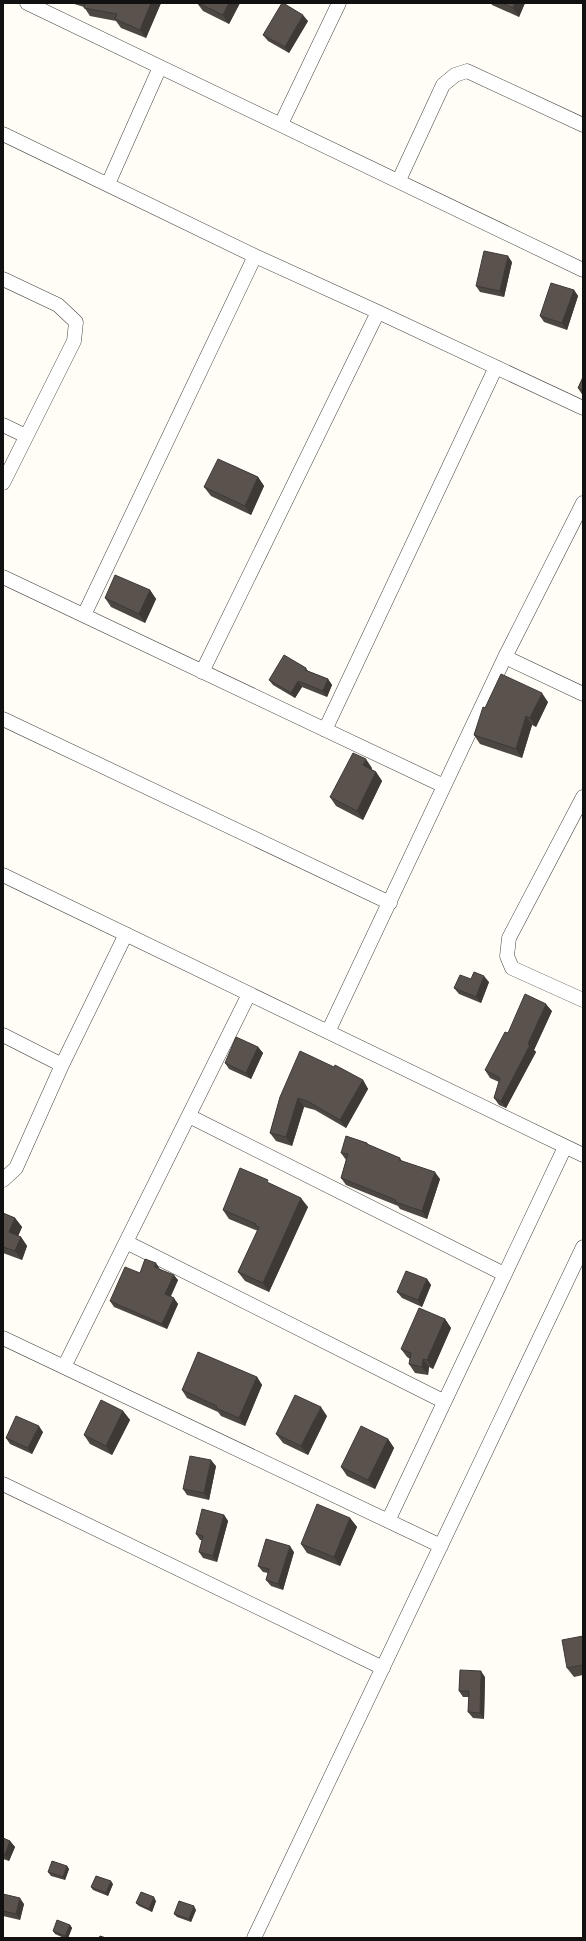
<svg xmlns="http://www.w3.org/2000/svg" width="586" height="1941" viewBox="0 0 586 1941" font-family="'Crimson Pro',serif">
<style>
.lines{fill:none;stroke-linecap:round;stroke-linejoin:round}
.street-casing{stroke:#444;stroke-width:15}
.street{stroke:#fff;stroke-width:14}
.wall{fill:#4d4742}
.shaded-wall{fill:#3f3936}
.building{fill:#5a524d;stroke:#3f3936}
</style>
<rect width="100%" height="100%" fill="#fffdf5"/>
<g class="lines">
<defs>
<path id="street" d="M 27,3 L 583,270
M 281,124 L 339,3
M 3,134 L 255,256 L 378,312 L 583,408
M 399,180 L 443,85 L 455,75 L 467,71 L 583,125
M 108,184 L 160,67
M 3,279 L 58,305 L 76,322 L 74,341 L 3,483
M 3,425 L 26,436
M 3,577 L 444,786
M 84,615 L 255,256
M 505,657 L 583,694
M 202,672 L 378,312
M 3,719 L 390,903
M 325,730 L 496,367
M 583,797 L 509,938 L 507,956 L 512,968 L 583,1000
M 3,875 L 583,1155
M 328,1032 L 505,657 L 583,503
M 3,1035 L 62,1065
M 189,1116 L 504,1274
M 3,1180 L 16,1168 L 62,1065 L 126,934
M 126,1242 L 443,1401
M 3,1338 L 441,1546
M 64,1367 L 249,994
M 3,1484 L 383,1668
M 388,1521 L 565,1147
M 254,1938 L 583,1247"/>
</defs>
<use href="#street" class="street-casing"/>
<use href="#street" class="street"/>
</g>
<path class="wall" d="M 71,3 L 161,3 L 146,38 L 121,28 L 116,21 L 90,16 L 84,7 Z
M 197,3 L 240,3 L 229,24 L 203,11 Z
M 491,3 L 525,3 L 519,17 L 492,5 Z
M 308,21 L 289,53 L 268,41 L 263,35 Z
M 512,262 L 504,297 L 480,292 L 476,286 Z
M 574,290 L 578,296 L 567,330 L 544,322 L 540,316 Z
M 583,377 L 583,396 L 578,388 Z
M 258,477 L 264,486 L 251,515 L 211,496 L 204,487 Z
M 150,590 L 156,599 L 145,623 L 111,607 L 105,598 Z
M 306,668 L 308,671 L 328,679 L 332,685 L 327,697 L 302,687 L 295,698 L 273,685 L 269,680 Z
M 548,702 L 536,727 L 532,725 L 522,758 L 480,744 L 474,735 L 485,708 Z
M 372,768 L 372,770 L 376,772 L 382,781 L 363,820 L 336,806 L 330,797 Z
M 471,979 L 489,982 L 481,1003 L 459,994 L 454,988 Z
M 552,1011 L 534,1050 L 536,1052 L 506,1108 L 499,1105 L 494,1098 L 499,1082 L 490,1078 L 485,1070 L 508,1033 Z
M 258,1047 L 263,1053 L 251,1079 L 229,1069 L 225,1063 Z
M 363,1080 L 368,1089 L 346,1128 L 315,1110 L 304,1107 L 292,1146 L 276,1141 L 270,1133 L 280,1097 Z
M 367,1143 L 369,1146 L 400,1158 L 402,1161 L 440,1179 L 427,1219 L 400,1209 L 398,1206 L 346,1185 L 341,1178 L 346,1160 L 341,1153 Z
M 271,1184 L 308,1207 L 269,1292 L 245,1281 L 238,1272 L 258,1231 L 229,1219 L 223,1210 Z
M 3,1213 L 15,1218 L 22,1227 L 18,1236 L 21,1237 L 27,1246 L 22,1260 L 3,1253 Z
M 160,1269 L 178,1280 L 171,1296 L 178,1304 L 167,1329 L 114,1307 L 110,1301 L 140,1273 Z
M 427,1279 L 431,1285 L 422,1307 L 402,1298 L 397,1292 Z
M 445,1319 L 451,1328 L 433,1369 L 429,1367 L 428,1375 L 415,1373 L 409,1364 L 410,1359 L 407,1357 L 401,1349 Z
M 257,1377 L 262,1385 L 245,1426 L 221,1416 L 218,1412 L 187,1398 L 182,1390 Z
M 123,1411 L 130,1420 L 112,1455 L 90,1444 L 84,1435 Z
M 327,1416 L 308,1455 L 283,1443 L 276,1434 Z
M 43,1432 L 32,1454 L 10,1444 L 6,1438 Z
M 388,1439 L 394,1448 L 375,1489 L 347,1476 L 341,1467 Z
M 216,1466 L 209,1500 L 187,1495 L 183,1489 Z
M 224,1515 L 228,1521 L 217,1562 L 203,1558 L 199,1552 L 202,1540 L 200,1540 L 196,1534 Z
M 350,1518 L 357,1527 L 340,1566 L 307,1553 L 301,1544 Z
M 294,1552 L 283,1590 L 271,1586 L 266,1580 L 268,1573 L 263,1572 L 258,1566 Z
M 583,1636 L 583,1675 L 574,1677 L 567,1668 Z
M 485,1677 L 484,1719 L 473,1718 L 468,1712 L 469,1697 L 463,1697 L 459,1691 Z
M 3,1838 L 10,1841 L 15,1847 L 9,1861 L 3,1859 Z
M 67,1866 L 69,1869 L 65,1880 L 51,1876 L 48,1872 Z
M 113,1884 L 108,1896 L 93,1890 L 91,1887 Z
M 3,1895 L 24,1904 L 20,1920 L 3,1916 Z
M 156,1901 L 152,1912 L 139,1906 L 136,1903 Z
M 196,1910 L 191,1922 L 177,1917 L 174,1914 Z
M 70,1925 L 72,1928 L 68,1938 L 64,1938 L 55,1934 L 53,1931 Z"/>
<path class="shaded-wall" d="M 151,3 L 161,3 L 146,38 L 140,30 Z
M 229,3 L 240,3 L 229,24 L 223,15 Z
M 515,3 L 525,3 L 519,17 L 513,8 Z
M 303,15 L 308,21 L 289,53 L 285,47 Z
M 508,256 L 512,262 L 504,297 L 500,291 Z
M 574,290 L 578,296 L 567,330 L 562,323 Z
M 258,477 L 264,486 L 251,515 L 245,506 Z
M 150,590 L 156,599 L 145,623 L 139,614 Z
M 328,679 L 332,685 L 327,697 L 323,691 Z
M 298,681 L 302,687 L 295,698 L 291,693 Z
M 542,693 L 548,702 L 536,727 L 530,718 Z
M 526,716 L 532,725 L 522,758 L 516,749 Z
M 366,759 L 372,768 L 369,774 L 363,765 Z
M 376,772 L 382,781 L 363,820 L 357,811 Z
M 484,976 L 489,982 L 481,1003 L 476,997 Z
M 546,1004 L 552,1011 L 534,1050 L 536,1052 L 506,1108 L 501,1101 Z
M 258,1047 L 263,1053 L 251,1079 L 246,1073 Z
M 363,1080 L 368,1089 L 346,1128 L 340,1120 Z
M 298,1098 L 304,1107 L 292,1146 L 286,1137 Z
M 435,1172 L 440,1179 L 427,1219 L 422,1211 Z
M 301,1198 L 308,1207 L 269,1292 L 263,1283 Z
M 15,1218 L 22,1227 L 16,1241 L 9,1232 Z
M 21,1237 L 27,1246 L 22,1260 L 15,1251 Z
M 156,1263 L 160,1269 L 154,1267 Z
M 174,1275 L 178,1280 L 169,1300 L 165,1294 Z
M 427,1279 L 431,1285 L 422,1307 L 418,1300 Z
M 174,1298 L 178,1304 L 167,1329 L 162,1324 Z
M 445,1319 L 451,1328 L 433,1369 L 427,1360 Z
M 423,1359 L 429,1367 L 428,1375 L 422,1367 Z
M 257,1377 L 262,1385 L 245,1426 L 239,1418 Z
M 321,1407 L 327,1416 L 308,1455 L 301,1446 Z
M 123,1411 L 130,1420 L 112,1455 L 106,1446 Z
M 39,1426 L 43,1432 L 32,1454 L 28,1448 Z
M 388,1439 L 394,1448 L 375,1489 L 368,1480 Z
M 211,1460 L 216,1466 L 209,1500 L 204,1493 Z
M 224,1515 L 228,1521 L 217,1562 L 213,1556 Z
M 350,1518 L 357,1527 L 340,1566 L 334,1557 Z
M 290,1546 L 294,1552 L 283,1590 L 278,1584 Z
M 481,1671 L 485,1677 L 484,1719 L 480,1713 Z
M 10,1841 L 15,1847 L 9,1861 L 5,1855 Z
M 67,1866 L 69,1869 L 65,1880 L 63,1877 Z
M 111,1881 L 113,1884 L 108,1896 L 106,1893 Z
M 154,1897 L 156,1901 L 152,1912 L 149,1909 Z
M 20,1898 L 24,1904 L 20,1920 L 16,1914 Z
M 194,1906 L 196,1910 L 191,1922 L 189,1919 Z
M 70,1925 L 72,1928 L 68,1938 L 67,1938 L 65,1936 Z"/>
<path class="building" d="M 85,3 L 151,3 L 140,30 L 115,19 L 117,14 L 84,8 Z
M 198,3 L 229,3 L 223,15 Z
M 282,3 L 283,3 L 303,15 L 285,47 L 263,35 Z
M 502,3 L 515,3 L 513,8 Z
M 484,251 L 508,256 L 500,291 L 476,286 Z
M 551,283 L 574,290 L 562,323 L 540,316 Z
M 583,377 L 583,391 L 578,388 Z
M 218,459 L 258,477 L 245,506 L 204,487 Z
M 115,575 L 150,590 L 139,614 L 105,598 Z
M 284,655 L 306,668 L 305,670 L 328,679 L 323,691 L 298,681 L 291,693 L 269,680 Z
M 501,674 L 542,693 L 530,718 L 526,716 L 516,749 L 474,735 L 483,707 L 485,708 Z
M 353,753 L 366,759 L 363,765 L 376,772 L 357,811 L 330,797 Z
M 474,972 L 484,976 L 476,997 L 454,988 L 460,975 L 471,979 Z
M 525,994 L 546,1004 L 528,1044 L 530,1045 L 501,1101 L 494,1098 L 500,1078 L 485,1070 L 505,1032 L 508,1033 Z
M 236,1037 L 258,1047 L 246,1073 L 225,1063 Z
M 300,1051 L 334,1067 L 335,1065 L 363,1080 L 340,1120 L 309,1102 L 298,1098 L 286,1137 L 270,1133 L 280,1097 Z
M 346,1136 L 367,1143 L 367,1144 L 400,1158 L 399,1160 L 435,1172 L 422,1211 L 395,1202 L 396,1200 L 341,1178 L 348,1154 L 341,1153 Z
M 240,1168 L 268,1180 L 267,1182 L 301,1198 L 263,1283 L 238,1272 L 259,1227 L 255,1225 L 256,1224 L 223,1210 Z
M 3,1213 L 15,1218 L 9,1232 L 21,1237 L 15,1251 L 3,1247 Z
M 145,1259 L 156,1263 L 154,1267 L 174,1275 L 165,1294 L 174,1298 L 162,1324 L 110,1301 L 125,1267 L 140,1273 Z
M 406,1271 L 427,1279 L 418,1300 L 397,1292 Z
M 419,1308 L 445,1319 L 427,1360 L 423,1359 L 422,1367 L 409,1364 L 411,1353 L 401,1349 Z
M 198,1352 L 257,1377 L 239,1418 L 216,1408 L 217,1406 L 182,1390 Z
M 295,1395 L 321,1407 L 301,1446 L 276,1434 Z
M 101,1400 L 123,1411 L 106,1446 L 84,1435 Z
M 16,1416 L 39,1426 L 28,1448 L 6,1438 Z
M 361,1426 L 388,1439 L 368,1480 L 341,1467 Z
M 190,1456 L 211,1460 L 204,1493 L 183,1489 Z
M 317,1504 L 350,1518 L 334,1557 L 301,1544 Z
M 202,1509 L 224,1515 L 213,1556 L 199,1552 L 203,1536 L 196,1534 Z
M 266,1539 L 290,1546 L 278,1584 L 266,1580 L 269,1569 L 258,1566 Z
M 583,1636 L 583,1665 L 567,1668 L 562,1640 Z
M 460,1670 L 481,1671 L 480,1713 L 468,1712 L 469,1691 L 459,1691 Z
M 3,1838 L 10,1841 L 5,1855 L 3,1854 Z
M 52,1861 L 67,1866 L 63,1877 L 48,1872 Z
M 96,1876 L 111,1881 L 106,1893 L 91,1887 Z
M 141,1892 L 154,1897 L 149,1909 L 136,1903 Z
M 3,1894 L 20,1898 L 16,1914 L 3,1911 Z
M 179,1901 L 194,1906 L 189,1919 L 174,1914 Z
M 57,1920 L 70,1925 L 65,1936 L 53,1931 Z
M 100,1936 L 106,1938 L 99,1938 Z"/>
<rect width="586" height="1941" fill="none" stroke="#111111" stroke-width="8"/>
</svg>
